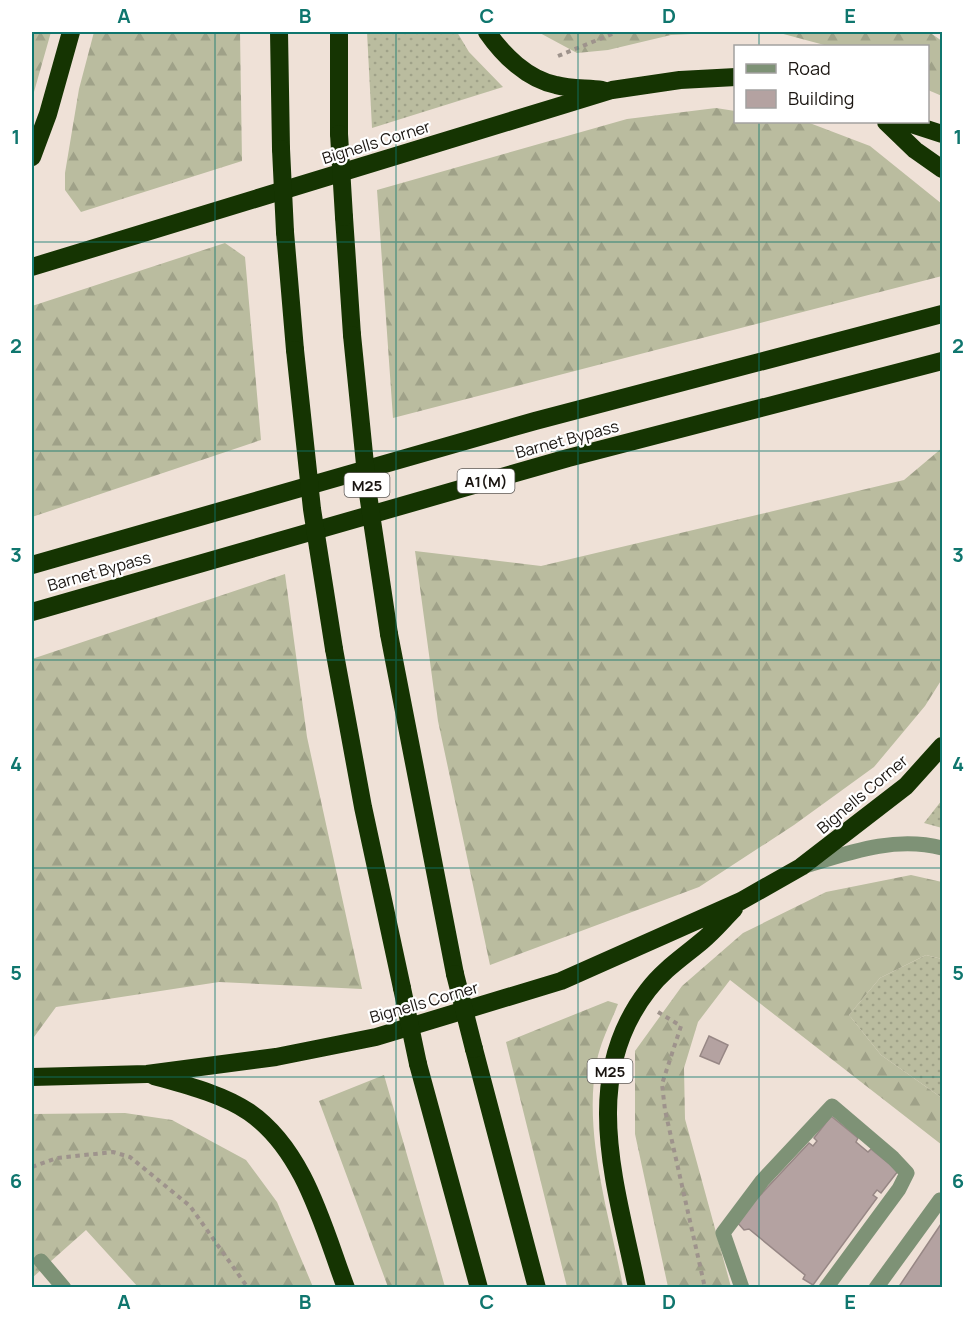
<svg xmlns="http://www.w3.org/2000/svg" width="974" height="1319" viewBox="0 0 974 1319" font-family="Manrope,sans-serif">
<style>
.grass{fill:url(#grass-dots)}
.forest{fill:url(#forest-firs)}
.building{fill:#b4a2a1;stroke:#978785;stroke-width:1.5}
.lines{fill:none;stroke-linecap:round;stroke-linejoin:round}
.path{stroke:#9e938c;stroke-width:4;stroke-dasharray:4.5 4.5;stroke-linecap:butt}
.minor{stroke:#7e9276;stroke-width:15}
.highway{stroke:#153402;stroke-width:18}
.highway-bridge{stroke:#153402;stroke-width:18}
.grid{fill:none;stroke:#0f766e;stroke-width:1.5;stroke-opacity:0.55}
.labels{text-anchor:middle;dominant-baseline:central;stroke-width:4.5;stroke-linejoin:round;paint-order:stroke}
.shield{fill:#fff;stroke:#5f5b58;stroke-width:1.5}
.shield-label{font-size:15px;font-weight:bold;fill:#1a1511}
.street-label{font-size:16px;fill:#1a1511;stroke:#fff}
.neatline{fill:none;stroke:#0f766e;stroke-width:2}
.grid-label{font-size:20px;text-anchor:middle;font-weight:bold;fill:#0f766e}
</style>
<defs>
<pattern id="grass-dots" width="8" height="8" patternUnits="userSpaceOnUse" patternTransform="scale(1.5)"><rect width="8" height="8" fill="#babc9f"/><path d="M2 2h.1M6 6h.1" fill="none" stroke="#9fa188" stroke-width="1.8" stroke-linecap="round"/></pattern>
<pattern id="forest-firs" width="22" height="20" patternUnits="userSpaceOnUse" patternTransform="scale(1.5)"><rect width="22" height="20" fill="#babc9f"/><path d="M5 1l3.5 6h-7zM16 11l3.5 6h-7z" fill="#9fa188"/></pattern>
</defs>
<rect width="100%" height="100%" fill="#efe1d7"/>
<path class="grass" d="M 367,32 L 457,32 L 469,52 L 503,87 L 372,128 Z
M 942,800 L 942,828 L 924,823 Z
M 926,955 L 942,959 L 942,1098 L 881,1055 L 849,1015 L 880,978 Z"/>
<path class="forest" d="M 32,32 L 51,32 L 32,99 Z
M 94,32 L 240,32 L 242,161 L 81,212 L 65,190 L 65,173 L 79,89 Z
M 538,32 L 731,32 L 671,35 L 608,50 L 577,53 Z
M 776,32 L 929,32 L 942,41 L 942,96 L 928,90 L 928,46 L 828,46 Z
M 716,108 L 735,111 L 736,122 L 807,122 L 870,146 L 942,204 L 942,276 L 393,418 L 377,190 L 627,119 Z
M 225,243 L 245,257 L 261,440 L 32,517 L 32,306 Z
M 942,448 L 942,679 L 925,706 L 874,767 L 794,825 L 699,887 L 490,965 L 438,721 L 415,551 L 541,566 L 904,480 Z
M 285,574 L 307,737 L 362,989 L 219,982 L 56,1007 L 34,1037 L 32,1037 L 32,659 Z
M 911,875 L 942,882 L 942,959 L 926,955 L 880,978 L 849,1015 L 881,1055 L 942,1098 L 942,1145 L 730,980 L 698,1022 L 684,1068 L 685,1119 L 731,1287 L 668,1287 L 635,1134 L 635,1051 L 682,986 L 743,933 L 826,892 Z
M 608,1001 L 618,1004 C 611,1022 601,1041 597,1060 C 582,1133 610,1216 623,1287 L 567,1287 L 506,1042 Z
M 384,1075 L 445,1287 L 388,1287 L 319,1101 Z
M 125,1113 L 172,1120 L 246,1160 L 277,1202 L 313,1287 L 138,1287 L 86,1230 L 32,1278 L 32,1114 Z"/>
<path class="building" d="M 709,1036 L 728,1045 L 719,1064 L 700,1056 Z
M 831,1116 L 858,1138 L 856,1142 L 868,1152 L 871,1149 L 898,1171 L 881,1193 L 877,1190 L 873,1195 L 877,1198 L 813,1285 L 803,1279 L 805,1275 L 749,1229 L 744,1230 L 736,1221 L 809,1143 L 813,1146 L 817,1141 L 814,1138 Z
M 941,1224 L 942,1288 L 898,1288 Z"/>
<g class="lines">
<path class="path" d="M 558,56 L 617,32
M 658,1012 L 681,1026 L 662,1084 L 665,1110 L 705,1288
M 32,1167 L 57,1158 L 113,1152 L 130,1157 L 190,1206 L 248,1288"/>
<path class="minor" d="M 805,866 C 851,852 895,836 942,848
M 41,1261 L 64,1288
M 742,1288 L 723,1233 L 762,1181 L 832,1106 L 893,1158 L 907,1173 L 899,1189 L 826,1288
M 876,1288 L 940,1200 L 942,1202"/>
<path class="highway" d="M 279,32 L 281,149
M 339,32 L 339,134
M 487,32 C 503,55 527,79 556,85 C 570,89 587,88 602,90
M 886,122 L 915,150 L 942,169
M 905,122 L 942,134
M 32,157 L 48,114 L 71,32
M 344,217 L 352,335
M 285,232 L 295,350
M 32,267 L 612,90 L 680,80 L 736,77
M 32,565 L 535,421 L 942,314
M 32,612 L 568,458 L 942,361
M 389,634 L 455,974
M 334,649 L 363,807 L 402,988
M 474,1049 L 537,1288
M 418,1064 L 479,1288
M 154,1076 C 186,1085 222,1094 249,1112 C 305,1151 323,1227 346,1288
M 32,1077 L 147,1074 L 276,1057 L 376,1037 L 561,981 L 741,901 L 801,867 L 906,786 L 942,746
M 637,1288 C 617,1187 578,1080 648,990 C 663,970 683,957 702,941 C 713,932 723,920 734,909"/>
<path class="highway-bridge" d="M 339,134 L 344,217
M 281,149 L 285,232
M 352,335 L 368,494 L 389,634
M 295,350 L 312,509 L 334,649
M 455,974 L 474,1049
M 402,988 L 418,1064"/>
</g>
<path class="grid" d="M 215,32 L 215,1288M 396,32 L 396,1288M 578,32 L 578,1288M 759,32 L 759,46M 759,122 L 759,1288M 32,242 L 942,242M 32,451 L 942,451M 32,660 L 942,660M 32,868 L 942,868M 32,1077 L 942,1077"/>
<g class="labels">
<g class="shield">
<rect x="457.5" y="469" width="57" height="24" rx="4.5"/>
<rect x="344.5" y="473" width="45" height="24" rx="4.5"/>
<rect x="587.5" y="1059" width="45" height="24" rx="4.5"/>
</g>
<g class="shield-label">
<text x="486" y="481">A1(M)</text>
<text x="367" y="485">M25</text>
<text x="610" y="1071">M25</text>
</g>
<g class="street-label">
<text transform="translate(376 142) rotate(-17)">Bignells Corner</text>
<text transform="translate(567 439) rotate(-15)">Barnet Bypass</text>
<text transform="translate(99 571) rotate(-16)">Barnet Bypass</text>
<text transform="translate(862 794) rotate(-40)">Bignells Corner</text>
<text transform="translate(424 1002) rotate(-16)">Bignells Corner</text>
</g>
</g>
<rect width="974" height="1319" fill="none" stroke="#ffffff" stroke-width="66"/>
<rect x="734" y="45" width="195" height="78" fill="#ffffff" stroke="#a3a1a0" stroke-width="1.5"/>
<rect x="746" y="64" width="30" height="9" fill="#7e9276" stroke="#a3a1a0" stroke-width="1.5"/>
<text x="788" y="75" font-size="18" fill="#1a1511">Road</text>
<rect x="746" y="90" width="30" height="18" fill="#b4a2a1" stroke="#a3a1a0" stroke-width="1.5"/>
<text x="788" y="105" font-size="18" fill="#1a1511">Building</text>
<rect x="33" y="33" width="908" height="1253" class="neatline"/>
<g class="grid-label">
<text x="124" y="23">A</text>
<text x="305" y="23">B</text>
<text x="487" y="23">C</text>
<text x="669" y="23">D</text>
<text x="850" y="23">E</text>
<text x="16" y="144">1</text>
<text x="958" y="144">1</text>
<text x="16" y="353">2</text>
<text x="958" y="353">2</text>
<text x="16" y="562">3</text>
<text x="958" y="562">3</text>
<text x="16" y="771">4</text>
<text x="958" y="771">4</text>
<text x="16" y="980">5</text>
<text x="958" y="980">5</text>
<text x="16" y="1188">6</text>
<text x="958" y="1188">6</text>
<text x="124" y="1309">A</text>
<text x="305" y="1309">B</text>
<text x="487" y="1309">C</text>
<text x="669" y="1309">D</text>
<text x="850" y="1309">E</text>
</g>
</svg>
